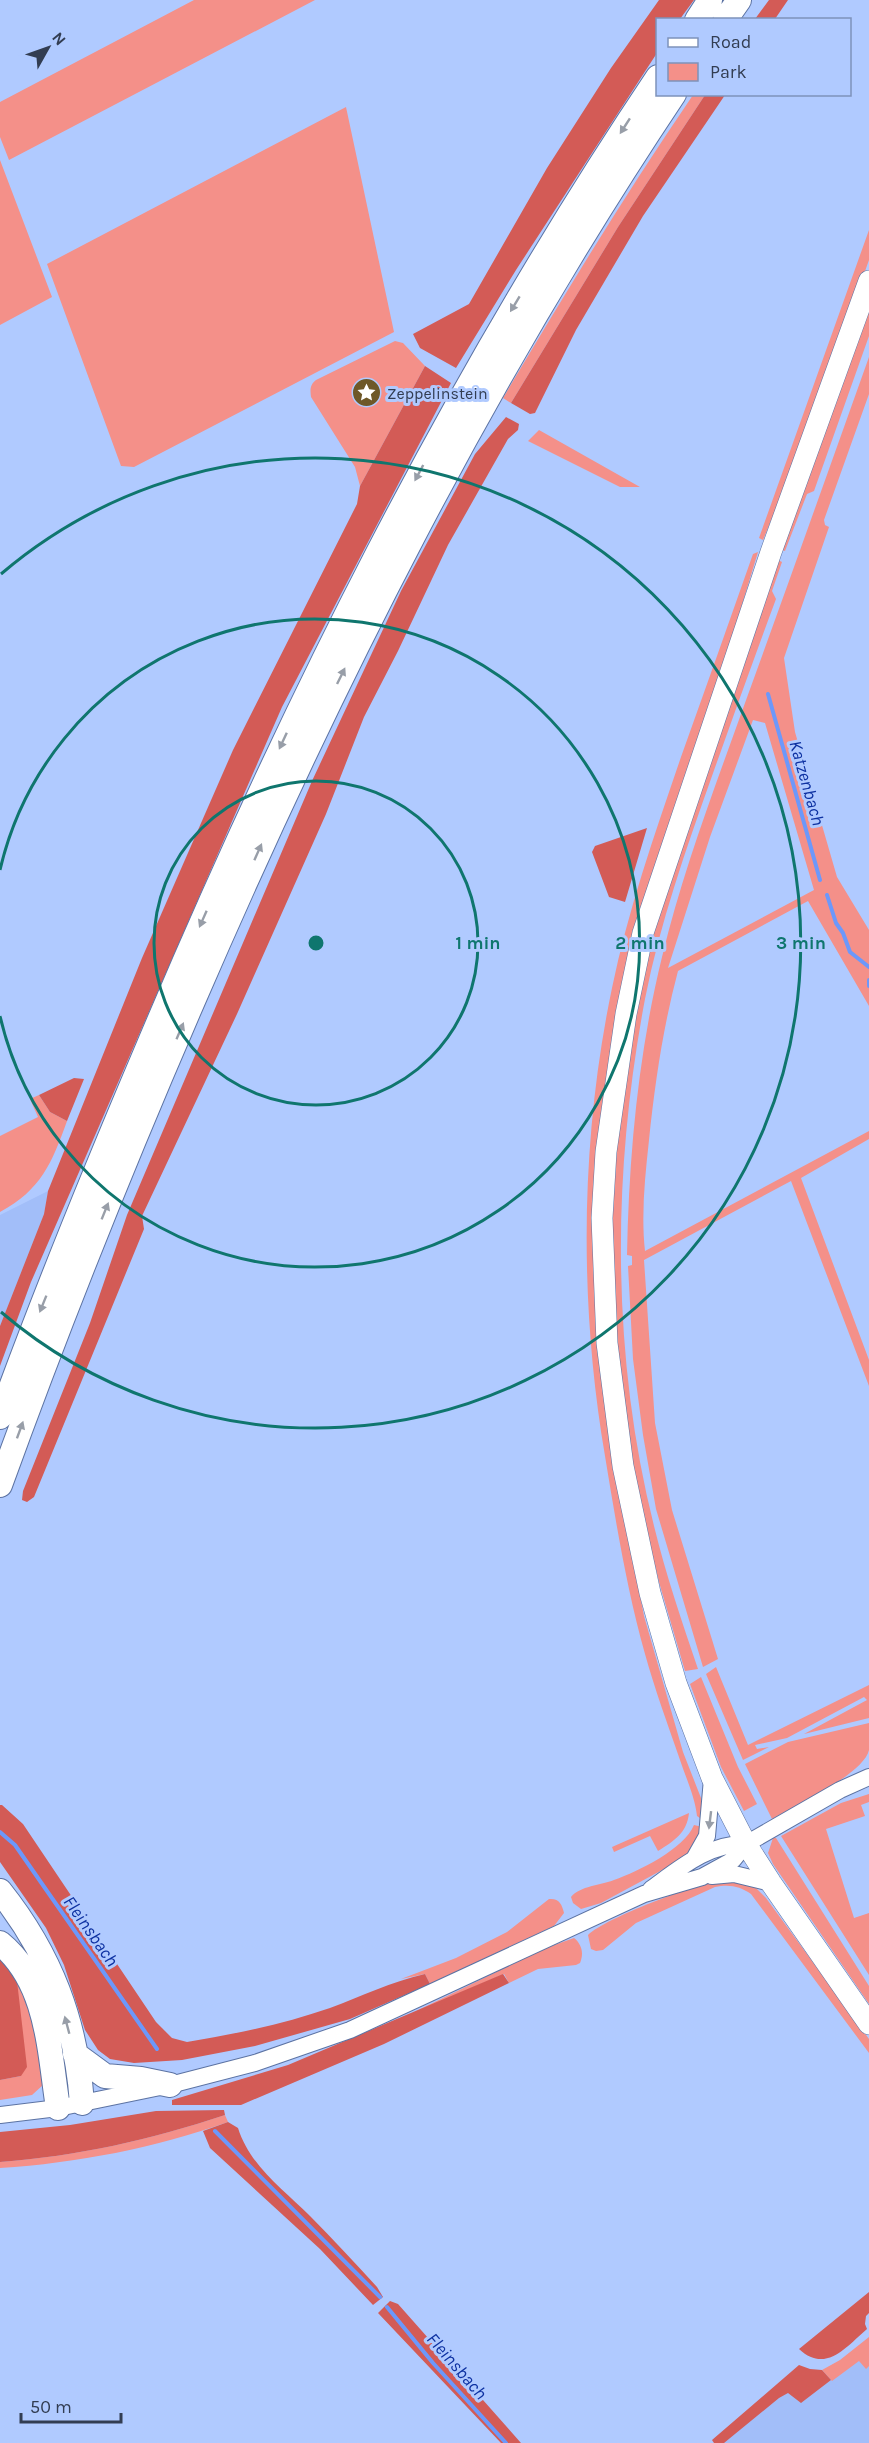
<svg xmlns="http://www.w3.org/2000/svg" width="869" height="2443" viewBox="0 0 869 2443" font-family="Karla,sans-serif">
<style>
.built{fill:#a2bef9}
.green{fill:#f49089;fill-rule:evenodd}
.forest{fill:#d35b56}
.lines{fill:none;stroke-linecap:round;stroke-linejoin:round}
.stream{stroke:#6c98fb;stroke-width:4}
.minor-casing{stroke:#5c73a3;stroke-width:18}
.major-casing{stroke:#5c73a3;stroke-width:22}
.highway-casing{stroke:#5c73a3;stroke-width:26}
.minor{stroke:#fff;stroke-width:16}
.major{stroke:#fff;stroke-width:21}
.highway{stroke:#fff;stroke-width:24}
.oneway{fill:#989ea8}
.ring{fill:none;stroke:#0f766e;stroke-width:3}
.labels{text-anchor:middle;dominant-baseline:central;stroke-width:6;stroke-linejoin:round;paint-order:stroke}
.poi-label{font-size:16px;fill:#323d52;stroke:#b0caff;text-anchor:start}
.water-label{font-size:18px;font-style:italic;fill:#0e32a2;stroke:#b0caff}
.centre{fill:#0f766e;stroke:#b0caff;stroke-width:3}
.ring-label{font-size:18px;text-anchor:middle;font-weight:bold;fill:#0f766e;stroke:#b0caff;stroke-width:6;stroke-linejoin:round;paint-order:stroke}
</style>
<rect width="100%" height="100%" fill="#b0caff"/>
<path class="built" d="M 48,1191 L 44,1214 L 0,1326 L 0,1215 Z
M 869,2338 L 869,2443 L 715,2443 L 801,2372 L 822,2374 Z"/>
<path class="green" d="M 194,0 L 315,0 L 9,160 L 0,137 L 0,102 Z
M 693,95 L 705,95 L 618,227 L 511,403 L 503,398 C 564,295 626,193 693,95 Z
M 346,107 L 394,332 L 134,467 L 121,466 L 47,264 Z
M 0,160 L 52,297 L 0,325 Z
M 869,230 L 869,260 L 809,428 L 763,540 L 759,538 Z
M 869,307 L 869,336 L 814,491 L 807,494 L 785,551 L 782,550 Z
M 395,341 L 403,343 L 425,366 L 360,486 L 355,467 L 311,397 C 310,389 310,385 316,380 Z
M 869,357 L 869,394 L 824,520 L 825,525 L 829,527 L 784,658 L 795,732 L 837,877 L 869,930 L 869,1006 L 808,901 L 678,971 C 663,1027 655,1083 649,1140 C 645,1177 641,1215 645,1251 L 869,1131 L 869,1139 L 801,1178 L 869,1360 L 869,1386 L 791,1181 L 644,1260 L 655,1423 L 672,1510 L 718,1659 L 703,1667 L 656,1509 L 643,1435 L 633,1359 L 628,1266 L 632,1265 L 632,1256 L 627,1255 C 629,1155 638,1055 662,957 C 683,870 715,787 745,703 C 787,587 828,472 869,357 ZM 753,720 L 765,723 L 814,890 L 668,968 L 710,837 Z
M 539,430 L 640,487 L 620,487 L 528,441 Z
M 758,552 L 724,664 L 654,867 L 601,1127 L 613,1453 L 644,1616 L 683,1752 L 701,1798 L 704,1821 L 697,1816 C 695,1797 686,1778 680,1760 C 668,1725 655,1690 645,1654 C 627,1590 616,1523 605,1456 C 579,1303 580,1141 612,988 C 628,910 655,833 681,757 C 705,690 729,622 753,554 Z
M 778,560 L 782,562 L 772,591 L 776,599 C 754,658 733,717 712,776 C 686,849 660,923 645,999 C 612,1173 611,1354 654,1526 C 666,1575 682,1622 698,1669 L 685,1671 L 659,1582 L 641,1508 L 619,1384 L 611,1249 L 620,1093 L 645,959 Z
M 39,1095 L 50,1112 L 67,1121 C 52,1163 41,1190 0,1212 L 0,1136 L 38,1117 L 30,1099 Z
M 716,1667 L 748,1745 L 869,1685 L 869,1718 L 804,1734 L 867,1700 L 864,1697 L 787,1738 L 755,1745 L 757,1749 L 769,1747 L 743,1760 L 706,1674 Z
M 701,1677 L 738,1767 L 757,1804 L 744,1811 L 721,1767 L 690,1684 Z
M 869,1723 C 869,1731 869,1742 869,1750 C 864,1774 793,1807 772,1819 L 745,1764 L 788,1742 Z
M 869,1794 L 869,1802 L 861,1805 L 865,1816 L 826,1829 L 854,1918 L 869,1913 L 869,1975 L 781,1836 L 841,1803 Z
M 689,1813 C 687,1833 674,1841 658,1851 L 650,1836 L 614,1852 L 612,1847 Z
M 694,1825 L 703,1827 L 688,1853 L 677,1862 L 601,1903 L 581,1909 L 573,1903 L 571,1897 C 580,1886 601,1885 614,1880 C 639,1871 684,1849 694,1825 Z
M 773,1838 L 776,1838 L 869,1986 L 869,2004 L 773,1864 L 768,1853 Z
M 722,1879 L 755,1887 L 766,1898 L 869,2039 L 869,2053 L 751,1894 C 740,1886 729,1884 715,1887 L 636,1923 L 603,1950 L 596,1951 L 591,1949 L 588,1935 C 607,1917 695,1885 722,1879 Z
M 549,1899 C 559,1898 562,1904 564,1913 L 554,1926 L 430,1984 L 425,1974 L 401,1979 L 456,1958 L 507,1932 Z
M 574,1938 C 582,1944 584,1954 580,1963 L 576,1965 L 538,1969 L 509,1983 L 504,1974 L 402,2018 L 543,1949 Z
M 4,1953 L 37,2017 L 43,2085 L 32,2095 L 0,2100 L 0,2080 L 21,2076 L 0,1958 Z
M 225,2115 L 228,2122 C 154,2148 78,2163 0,2168 L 0,2162 C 78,2156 150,2140 225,2115 Z
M 869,2337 L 869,2366 L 866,2369 L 859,2361 L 832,2381 L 822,2370 L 840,2360 Z"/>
<path class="forest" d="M 659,0 L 694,0 L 680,19 L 658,20 L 657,53 L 516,270 L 456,368 L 420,348 L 413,334 L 469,304 L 547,168 L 611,68 Z
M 769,0 L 788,0 L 775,19 L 755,19 Z
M 705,95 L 725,95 L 643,216 L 576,330 L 535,413 L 530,414 L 511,403 L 618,227 Z
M 425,366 L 451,383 L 282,707 L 31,1282 L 0,1366 L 0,1326 L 44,1214 L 48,1191 L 142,958 L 233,750 L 357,504 L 360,486 Z
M 506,417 L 519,424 L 518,430 L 508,439 L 448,545 L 398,651 L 364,717 L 326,814 L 237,1014 L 142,1216 L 144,1229 L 34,1497 L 27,1502 L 22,1500 L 23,1491 L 90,1323 L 127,1215 L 312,781 L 401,591 L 475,454 Z
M 647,828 L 625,902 L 609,897 L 592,852 L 595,846 Z
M 74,1078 L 84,1079 L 67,1121 L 50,1112 L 39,1095 Z
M 0,1805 L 2,1805 L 23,1824 L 156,2022 L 172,2038 L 187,2042 C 235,2034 284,2024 330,2008 C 362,1996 391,1982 425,1974 L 430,1984 L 350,2019 L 255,2046 L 182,2060 L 134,2063 L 110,2059 L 98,2050 L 85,2030 L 64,1965 L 46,1928 L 0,1862 Z
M 0,1958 L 17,1981 L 27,2067 L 21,2076 L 0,2080 Z
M 503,1974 L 509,1983 L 384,2044 L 241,2105 L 172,2105 L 172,2100 L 288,2065 Z
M 224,2110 L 225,2115 C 150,2140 78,2156 0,2162 L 0,2132 L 70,2125 L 156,2111 Z
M 228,2122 L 238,2128 C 250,2166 283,2189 310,2216 C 333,2239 355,2263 377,2287 L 383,2297 L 373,2305 L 320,2249 L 210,2148 L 203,2131 Z
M 869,2292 L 869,2313 L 866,2316 L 865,2324 L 867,2329 C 846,2347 826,2374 799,2349 Z
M 390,2301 L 398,2304 L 521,2443 L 501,2443 L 378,2313 Z
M 799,2365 L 810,2369 L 822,2370 L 831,2380 L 801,2403 L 788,2393 L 779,2398 L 724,2443 L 714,2443 L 712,2440 Z"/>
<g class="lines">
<path class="stream" d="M 768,694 L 820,880
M 827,895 L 836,923 L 843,933 L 850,952 L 869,967
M 869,980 L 869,986
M 0,1832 L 15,1845 L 157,2049
M 215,2131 L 380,2297
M 387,2307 L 433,2363 L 506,2443"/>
<defs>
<path id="minor" d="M 694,1859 L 707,1836 L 712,1779
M 712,1876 L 734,1874 L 771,1883
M 651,1889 C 680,1868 709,1843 746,1844
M 0,2115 L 58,2108 L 170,2085 L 255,2063 L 350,2030 L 644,1894 L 702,1877 L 733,1860 L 746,1844 L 840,1790 L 869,1777"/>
<path id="major" d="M 869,281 L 771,552 L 643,933 L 626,1014 L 606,1152 L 602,1218 L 607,1343 L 623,1466 L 650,1593 L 676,1683 L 712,1778 L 746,1844 L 771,1883 L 869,2024"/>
<path id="highway" d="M 697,20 L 710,0
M 725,20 L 739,0
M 0,1417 C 45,1294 94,1174 145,1054 C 288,714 452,384 658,77
M 0,1485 C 59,1322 124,1160 193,1001 C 329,686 483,380 674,94
M 0,1891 C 51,1955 76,2022 82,2103
M 0,1943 C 48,1982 49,2050 58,2108
M 75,2054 L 105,2076 L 141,2079 L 170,2085"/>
</defs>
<use href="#minor" class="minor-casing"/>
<use href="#major" class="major-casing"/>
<use href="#highway" class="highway-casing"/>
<use href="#minor" class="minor"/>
<use href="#major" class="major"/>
<use href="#highway" class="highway"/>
</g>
<defs><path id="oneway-solid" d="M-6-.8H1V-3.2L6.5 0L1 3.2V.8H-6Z" transform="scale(1.5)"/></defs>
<g class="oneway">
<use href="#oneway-solid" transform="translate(625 126) rotate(123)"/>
<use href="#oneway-solid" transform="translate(515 304) rotate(121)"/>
<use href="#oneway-solid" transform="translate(419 473) rotate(118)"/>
<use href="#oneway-solid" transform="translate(341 676) rotate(-64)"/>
<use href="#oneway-solid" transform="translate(283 741) rotate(115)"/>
<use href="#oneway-solid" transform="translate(258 852) rotate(-66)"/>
<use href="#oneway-solid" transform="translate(203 919) rotate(114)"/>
<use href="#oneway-solid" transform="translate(180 1031) rotate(-67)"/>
<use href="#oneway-solid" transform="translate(105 1211) rotate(-68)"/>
<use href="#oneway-solid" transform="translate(43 1304) rotate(112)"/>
<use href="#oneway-solid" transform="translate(20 1430) rotate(-70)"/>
<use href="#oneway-solid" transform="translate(710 1820) rotate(97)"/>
<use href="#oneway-solid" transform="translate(67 2025) rotate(-105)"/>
</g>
<g class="ring">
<circle cx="316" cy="943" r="162"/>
<path d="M0 870A324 324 0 1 1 0 1016"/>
<path d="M1 574A485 485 0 1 1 1 1312"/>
</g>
<defs>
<symbol id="sight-disc" viewBox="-11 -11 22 22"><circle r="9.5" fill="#6e5828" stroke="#b0caff"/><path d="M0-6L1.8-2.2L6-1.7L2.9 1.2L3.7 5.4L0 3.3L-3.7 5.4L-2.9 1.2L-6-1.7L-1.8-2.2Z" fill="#fff"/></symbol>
</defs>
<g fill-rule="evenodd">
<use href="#sight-disc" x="350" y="376" width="33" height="33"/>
</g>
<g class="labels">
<g class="poi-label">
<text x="387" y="393">Zeppelinstein</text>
</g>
<g class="water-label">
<text transform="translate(807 783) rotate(74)">Katzenbach</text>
<text transform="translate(91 1931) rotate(55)">Fleinsbach</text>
<text transform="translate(457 2366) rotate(49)">Fleinsbach</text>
</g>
</g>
<circle cx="316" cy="943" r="9" class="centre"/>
<g class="ring-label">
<text x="478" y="949">1 min</text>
<text x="640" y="949">2 min</text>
<text x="801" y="949">3 min</text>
</g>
<rect x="656" y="18" width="195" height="78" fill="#b0caff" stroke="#7e92ba" stroke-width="1.5"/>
<rect x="668" y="38" width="30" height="9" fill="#ffffff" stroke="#7e92ba" stroke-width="1.5"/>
<text x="710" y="48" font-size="18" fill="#323d52">Road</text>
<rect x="668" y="63" width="30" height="18" fill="#f49089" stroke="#7e92ba" stroke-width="1.5"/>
<text x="710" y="78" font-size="18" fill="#323d52">Park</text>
<g transform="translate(48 48) rotate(50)" stroke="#b0caff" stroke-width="4.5" paint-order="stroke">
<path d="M0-4.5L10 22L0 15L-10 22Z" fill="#323d52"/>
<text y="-9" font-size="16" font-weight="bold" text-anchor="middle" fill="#323d52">N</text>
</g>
<path d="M21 2413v9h100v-9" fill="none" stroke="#323d52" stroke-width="3"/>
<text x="30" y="2413" font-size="18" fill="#323d52" stroke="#b0caff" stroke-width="4.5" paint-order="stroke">50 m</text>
</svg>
